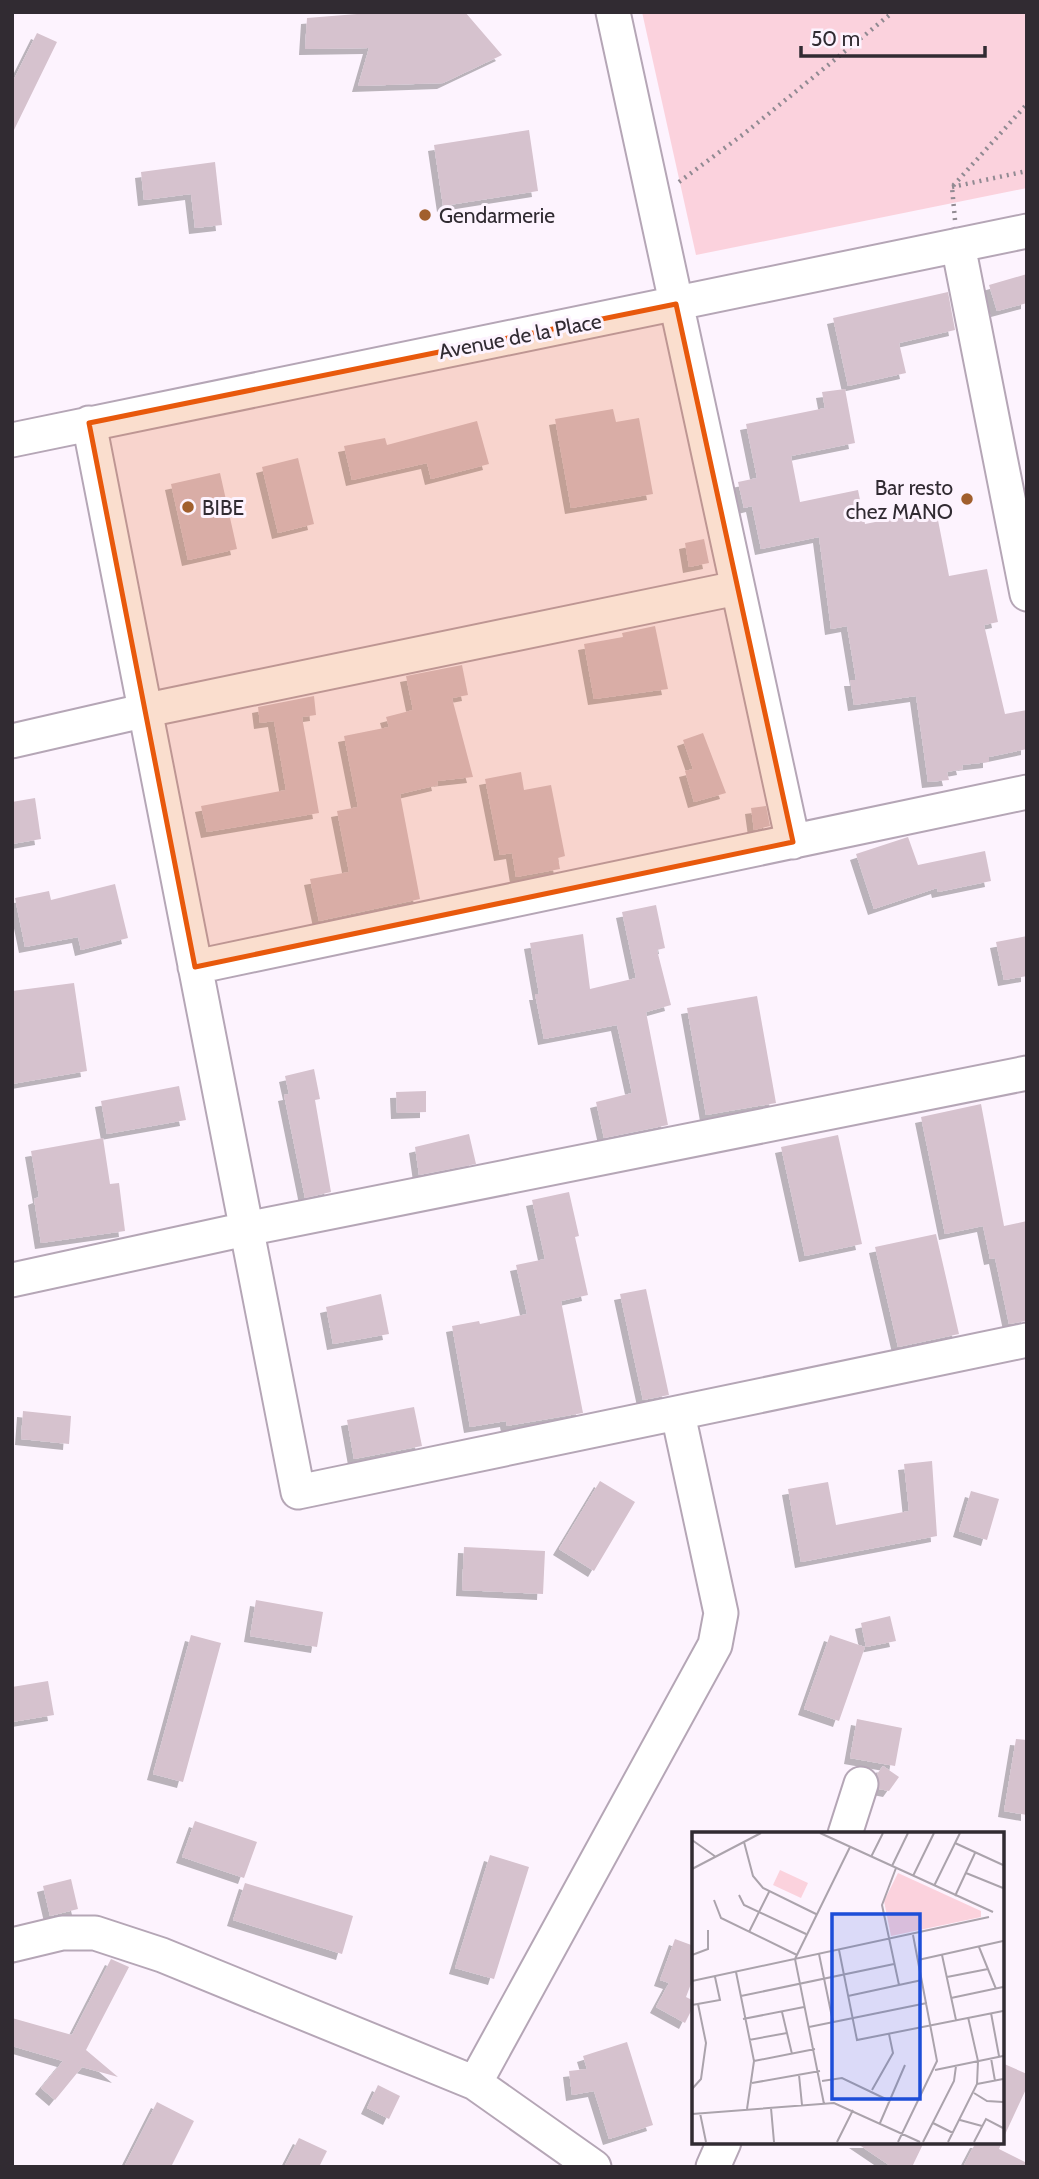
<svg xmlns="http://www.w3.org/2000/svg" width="1039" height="2179" viewBox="0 0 1039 2179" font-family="Cabin,sans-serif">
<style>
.green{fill:#fbd2dd}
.building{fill:#d6c2ce;filter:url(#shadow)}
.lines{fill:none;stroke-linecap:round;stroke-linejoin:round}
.minor-casing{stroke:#b5a6b6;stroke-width:37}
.path{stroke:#918a92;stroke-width:4.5;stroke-dasharray:2 5;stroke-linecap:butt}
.minor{stroke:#fff;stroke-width:33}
.marked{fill:#e8590c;fill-opacity:0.2;stroke:#e8590c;stroke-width:5;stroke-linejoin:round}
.poi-dot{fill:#a15f2d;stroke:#fdf3fe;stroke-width:2.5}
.labels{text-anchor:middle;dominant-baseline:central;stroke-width:6;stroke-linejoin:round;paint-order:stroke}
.poi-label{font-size:21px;fill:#312b32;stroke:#fdf3fe;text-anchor:start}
.street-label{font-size:21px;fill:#312b32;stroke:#fdf3fe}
.inset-road{fill:none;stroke:#aba3ac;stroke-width:2}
.view{fill:#1d4ed8;fill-opacity:0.15;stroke:#1d4ed8;stroke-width:3.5}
.inset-edge{fill:none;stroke:#312b32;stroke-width:3.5}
</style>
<defs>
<filter id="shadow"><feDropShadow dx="-6" dy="6" stdDeviation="0" flood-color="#0004"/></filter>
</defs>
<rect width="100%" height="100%" fill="#fdf3fe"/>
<path class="green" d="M 642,12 L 1027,12 L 1027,188 L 696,255 Z"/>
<path class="building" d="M 382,12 L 465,12 L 502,55 L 443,83 L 358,86 L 369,48 L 305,49 L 307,18 Z
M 37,33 L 57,42 L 12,134 L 12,83 Z
M 529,130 L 538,191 L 443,206 L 434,145 Z
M 215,162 L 222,225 L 195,228 L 191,194 L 144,200 L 141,172 Z
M 1027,274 L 1027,303 L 997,311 L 989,285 Z
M 948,292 L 955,330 L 899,343 L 906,373 L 848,386 L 833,318 Z
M 845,389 L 855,443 L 791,456 L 800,502 L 858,490 L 865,524 L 936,510 L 949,576 L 987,569 L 998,622 L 984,625 L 1005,714 L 1027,710 L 1027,749 L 989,757 L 989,762 L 962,765 L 963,769 L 947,772 L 949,780 L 928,782 L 916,696 L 854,705 L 850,680 L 856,680 L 847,626 L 831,629 L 819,537 L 761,549 L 752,506 L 744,508 L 738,482 L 757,478 L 746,424 L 825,408 L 822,392 Z
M 613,409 L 616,422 L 639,418 L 653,494 L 571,508 L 555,419 Z
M 477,421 L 489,464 L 431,479 L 427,463 L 352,480 L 344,446 L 385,438 L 387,445 Z
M 298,458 L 314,524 L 278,533 L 262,467 Z
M 220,473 L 237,549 L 188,560 L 171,484 Z
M 704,539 L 709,563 L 689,567 L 685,543 Z
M 655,626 L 668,689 L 594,699 L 584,644 L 623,637 L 622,633 Z
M 462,665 L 468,695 L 452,698 L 473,777 L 437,781 L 438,785 L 400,794 L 420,899 L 319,921 L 310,879 L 349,872 L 337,811 L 358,807 L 344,736 L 389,727 L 386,717 L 413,710 L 406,676 Z
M 314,696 L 316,715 L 302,717 L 319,813 L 207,832 L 201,806 L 286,790 L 274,721 L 260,723 L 258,707 Z
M 703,733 L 726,793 L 694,802 L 685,771 L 693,769 L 683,740 Z
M 521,772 L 524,790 L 551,785 L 565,856 L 558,858 L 560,869 L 516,877 L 512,853 L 500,855 L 485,779 Z
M 35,798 L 41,839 L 12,844 L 12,802 Z
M 766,806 L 770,826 L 754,830 L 751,808 Z
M 908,837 L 918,865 L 985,851 L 991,881 L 938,892 L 937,888 L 874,909 L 856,854 Z
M 115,884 L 128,938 L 81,950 L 78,937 L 25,947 L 15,898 L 49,891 L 51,900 Z
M 656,905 L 665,948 L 657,950 L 671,1005 L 646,1012 L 668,1125 L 604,1138 L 596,1102 L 632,1093 L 617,1025 L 544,1039 L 535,994 L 539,994 L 530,943 L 583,934 L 590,989 L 636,978 L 622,912 Z
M 1027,936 L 1027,976 L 1004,980 L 996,942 Z
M 74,983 L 87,1071 L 12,1084 L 12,991 Z
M 757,996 L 776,1103 L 706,1115 L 687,1008 Z
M 314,1069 L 320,1099 L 315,1100 L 331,1192 L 305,1198 L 284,1095 L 289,1094 L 285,1076 Z
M 179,1086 L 186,1120 L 107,1134 L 101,1101 Z
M 426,1091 L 426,1112 L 397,1113 L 396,1092 Z
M 981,1104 L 1004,1226 L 1027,1221 L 1027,1321 L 1009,1324 L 995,1258 L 990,1259 L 983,1226 L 945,1234 L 921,1117 Z
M 469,1134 L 476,1164 L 419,1175 L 415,1147 Z
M 838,1135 L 862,1244 L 805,1256 L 781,1147 Z
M 103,1138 L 110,1184 L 119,1183 L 125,1231 L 41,1243 L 34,1199 L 39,1197 L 31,1151 Z
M 569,1192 L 579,1236 L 575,1237 L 588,1295 L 561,1301 L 583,1413 L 507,1426 L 506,1421 L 470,1427 L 452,1326 L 479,1321 L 480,1324 L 527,1314 L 516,1265 L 545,1259 L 532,1200 Z
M 936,1234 L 959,1334 L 898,1347 L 875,1247 Z
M 646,1289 L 669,1395 L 643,1400 L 620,1294 Z
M 381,1294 L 389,1334 L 333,1344 L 326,1307 Z
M 414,1407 L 422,1446 L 354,1459 L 347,1420 Z
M 23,1411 L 71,1416 L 69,1444 L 21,1439 Z
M 932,1461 L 937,1536 L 801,1562 L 788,1489 L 828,1482 L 836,1525 L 909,1511 L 904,1464 Z
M 600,1481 L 635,1502 L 594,1571 L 559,1549 Z
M 971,1491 L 999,1499 L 987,1540 L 959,1531 Z
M 464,1547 L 545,1551 L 543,1594 L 462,1590 Z
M 256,1600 L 323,1612 L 317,1647 L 250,1636 Z
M 890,1616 L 896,1641 L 866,1647 L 861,1623 Z
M 191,1635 L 221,1643 L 183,1782 L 153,1774 Z
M 830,1635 L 865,1647 L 839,1721 L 804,1709 Z
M 48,1681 L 54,1715 L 12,1722 L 12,1687 Z
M 857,1719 L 902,1728 L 895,1766 L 850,1758 Z
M 1016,1739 L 1027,1740 L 1027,1815 L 1004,1811 Z
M 883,1766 L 899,1777 L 889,1791 L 879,1789 L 877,1774 Z
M 195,1821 L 257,1842 L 244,1878 L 182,1857 Z
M 490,1855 L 529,1867 L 494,1979 L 455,1968 Z
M 71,1879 L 78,1909 L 50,1916 L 43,1886 Z
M 245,1883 L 353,1916 L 342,1954 L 233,1920 Z
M 675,1939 L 694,1946 L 694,1976 L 686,1997 L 694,2001 L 694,2005 L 685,2023 L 656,2007 L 669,1983 L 660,1980 Z
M 111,1959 L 129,1967 L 86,2050 L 118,2077 L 82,2067 L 55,2100 L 41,2088 L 63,2061 L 12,2046 L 12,2018 L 72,2035 Z
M 627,2042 L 653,2125 L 609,2139 L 594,2091 L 572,2095 L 569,2071 L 587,2069 L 583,2056 Z
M 1002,2063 L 1027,2074 L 1027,2087 L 1002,2141 Z
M 378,2085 L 400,2096 L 389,2119 L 367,2108 Z
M 157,2102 L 194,2121 L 171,2167 L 124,2167 Z
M 299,2138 L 327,2151 L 319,2167 L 284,2167 Z
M 855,2142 L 924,2142 L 912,2167 L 892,2167 Z
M 976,2142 L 1002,2142 L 999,2149 L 1027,2163 L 1027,2167 L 963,2167 Z"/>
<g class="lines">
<defs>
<path id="minor" d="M 613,12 L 793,842
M 958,245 L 1027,594
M 89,423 L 298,1492 L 1027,1340
M 12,440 L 1027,231
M 12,741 L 147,710 L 737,588
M 195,967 L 1027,792
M 12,1280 L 246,1229 L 1027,1073
M 845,1834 L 861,1784
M 12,1945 L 62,1933 L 95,1933 L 162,1955 L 475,2083 L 594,2167
M 475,2083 L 715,1645 L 721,1613 L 678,1414
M 713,2167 L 724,2142"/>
</defs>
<use href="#minor" class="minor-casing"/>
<path class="path" d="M 679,182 L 745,133 L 893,12
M 952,187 L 1027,171
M 955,220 L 952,187 L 1027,104"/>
<use href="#minor" class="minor"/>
</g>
<path class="marked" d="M 676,304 L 793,842 L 195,967 L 89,423 Z"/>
<g class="poi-dot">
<circle cx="425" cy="215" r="7"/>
<circle cx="967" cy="499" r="7"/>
<circle cx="188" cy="507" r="7"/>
</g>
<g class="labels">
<g class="poi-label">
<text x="439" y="215">Gendarmerie</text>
<text x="953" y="487" text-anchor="end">Bar resto<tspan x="953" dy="24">chez MANO</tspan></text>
<text x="202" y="507">BIBE</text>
</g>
<g class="street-label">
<text transform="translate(520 336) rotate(-11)">Avenue de la Place</text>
</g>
</g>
<g transform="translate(692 1832)">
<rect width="312" height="312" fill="#fdf3fe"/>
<path d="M 88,38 L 116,51 L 109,66 L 81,53 ZM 206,41 L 289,79 L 289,85 L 199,104 L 192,69 Z" fill="#fbd2dd"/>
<path class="inset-road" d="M 128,1 L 301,80M 0,8 L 24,25M 52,10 L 61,44 L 71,56 L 124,82M 263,11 L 311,33M 179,25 L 191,1M 200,34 L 216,1M 204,36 L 190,73 L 207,153M 0,37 L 69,1M 274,41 L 311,56M 221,44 L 242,1M 242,54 L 268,1M 47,63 L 52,73 L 114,102M 263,64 L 283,21M 22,68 L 29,86 L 105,123M 57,100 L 77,60M 287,115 L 304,157M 147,118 L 165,208 L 311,179M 127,122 L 141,190M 0,123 L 16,117 L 16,98M 250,123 L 264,188M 226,128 L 311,109M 44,140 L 62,229 L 55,277M 255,145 L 296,137M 0,149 L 297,85M 49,164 L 202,132M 156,164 L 230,148M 259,166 L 311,155M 0,173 L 28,168 L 23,145M 90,180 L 100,222M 299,181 L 307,224M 51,187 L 112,175M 117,195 L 235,171M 57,208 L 95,201M 299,226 L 303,249M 62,229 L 123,217M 243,238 L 311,224M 107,243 L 110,273M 130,249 L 150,246 L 198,269M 60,251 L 128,239M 285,252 L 311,247M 0,257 L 9,247 L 14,211 L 6,172M 180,258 L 201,221 L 197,202M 282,261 L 295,269 L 311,270M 132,272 L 103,127 L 158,15M 79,276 L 82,310M 8,281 L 14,310M 0,282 L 142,271 L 228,310M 268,288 L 290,294M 188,291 L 213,233M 241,291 L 261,301M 145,310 L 161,278M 206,310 L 245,229 L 221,103M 231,310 L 262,249 L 264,234M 256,310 L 285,252 L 286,229 L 276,185M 282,310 L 294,287 L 311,296"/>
<path class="view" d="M 140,82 L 228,82 L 228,267 L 140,267 Z"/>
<rect width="312" height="312" class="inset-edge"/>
</g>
<rect width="1039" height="2179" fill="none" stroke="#312b32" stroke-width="28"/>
<path d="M801 46v10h184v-10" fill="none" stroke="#312b32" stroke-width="3.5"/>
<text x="811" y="46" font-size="21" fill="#312b32" stroke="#fdf3fe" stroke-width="5" paint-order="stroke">50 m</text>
</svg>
